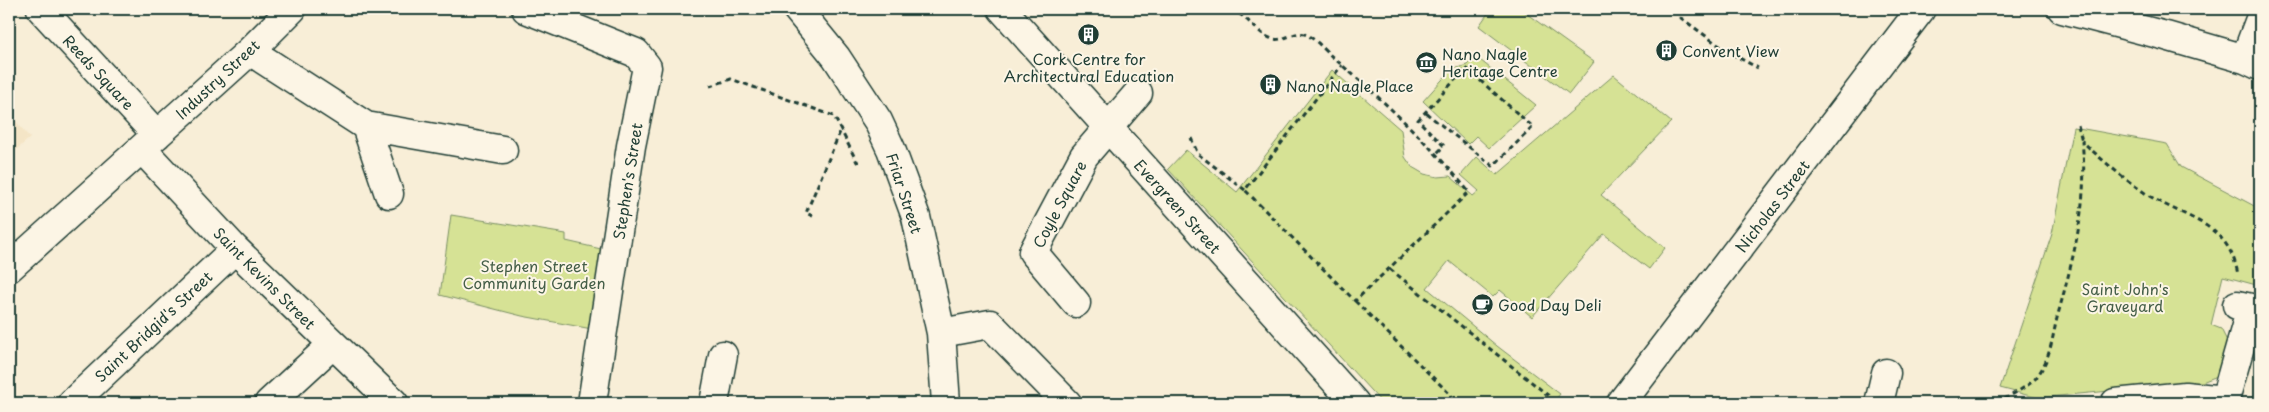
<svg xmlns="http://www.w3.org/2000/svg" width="2269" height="412" viewBox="0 0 2269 412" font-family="'Playpen Sans',sans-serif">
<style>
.built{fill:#f4e5c6}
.green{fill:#d6e295;stroke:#7a9064}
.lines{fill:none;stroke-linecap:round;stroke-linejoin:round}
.minor-casing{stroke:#1f3d34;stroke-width:31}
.major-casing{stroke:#1f3d34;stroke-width:31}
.path{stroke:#1f3d34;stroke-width:3;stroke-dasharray:5 4;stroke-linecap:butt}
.minor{stroke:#fcf5e5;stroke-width:28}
.major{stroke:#fcf5e5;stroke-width:28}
.labels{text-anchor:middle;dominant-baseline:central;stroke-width:4;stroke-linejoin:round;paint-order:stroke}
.poi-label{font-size:15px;fill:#1f3d34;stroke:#fcf5e5;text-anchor:start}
.street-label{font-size:15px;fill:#1f3d34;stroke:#fcf5e5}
.park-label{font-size:15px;fill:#445e47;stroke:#fcf5e5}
</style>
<rect width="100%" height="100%" fill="#f8eed7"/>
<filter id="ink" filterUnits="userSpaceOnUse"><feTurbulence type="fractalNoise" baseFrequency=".02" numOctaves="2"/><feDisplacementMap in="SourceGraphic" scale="10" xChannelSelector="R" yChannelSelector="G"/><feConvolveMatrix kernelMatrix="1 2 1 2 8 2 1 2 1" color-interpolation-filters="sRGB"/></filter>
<g filter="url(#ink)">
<path class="built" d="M 9,113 L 30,138 L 9,156 Z"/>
<path class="green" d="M 1491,9 L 1520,9 L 1594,62 L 1569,94 L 1479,26 Z
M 1475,56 L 1536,105 L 1489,148 L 1476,136 L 1468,144 L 1423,101 L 1451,70 L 1467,65 Z
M 1332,70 L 1401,130 L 1405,157 L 1412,167 L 1424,174 L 1438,177 L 1450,176 L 1473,196 L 1479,191 L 1461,175 L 1477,157 L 1497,175 L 1614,75 L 1671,122 L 1601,195 L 1665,248 L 1649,269 L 1604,234 L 1532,317 L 1500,290 L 1493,297 L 1449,261 L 1427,288 L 1497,346 L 1560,394 L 1553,403 L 1382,403 L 1168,169 L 1186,150 L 1237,192 Z
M 2073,127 L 2167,144 L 2181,167 L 2260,209 L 2260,286 L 2223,276 L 2211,325 L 2221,329 L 2229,345 L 2220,375 L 2202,382 L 2038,398 L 2000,388 L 2052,234 Z
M 451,215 L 566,234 L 566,241 L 601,249 L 592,329 L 522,316 L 440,295 Z"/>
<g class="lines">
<defs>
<path id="minor" d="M 41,9 L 157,135
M 526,9 L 636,53 L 647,67 L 631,146 L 592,403
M 797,9 L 836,57 L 878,121 L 891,149 L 916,217 L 941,333 L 946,403
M 2062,9 L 2166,36 L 2245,59 L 2260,66
M 250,51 L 366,126 L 503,150
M 2245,59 L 2260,19
M 366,126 L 389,194
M 142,149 L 235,249 L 394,403
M 9,268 L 250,51 L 292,9
M 1076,303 L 1033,252 L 1084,156 L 1138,93
M 941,333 L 990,324 L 1067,403
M 72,403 L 235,249
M 269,403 L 332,345
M 714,403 L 723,355
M 1621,403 L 1921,9
M 1879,403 L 1886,373
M 2115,403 L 2185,396 L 2225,400
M 2224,403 L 2251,308 L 2237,305"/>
<path id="major" d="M 1002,9 L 1355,403"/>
</defs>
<use href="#minor" class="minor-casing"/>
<use href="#major" class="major-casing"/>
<path class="path" d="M 1231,9 C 1246,15 1256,32 1270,38 C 1283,44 1294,29 1307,35 C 1318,41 1327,53 1336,60 C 1384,101 1429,143 1469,192 L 1355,301 L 1245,190 L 1342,65
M 1685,9 L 1681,18 L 1728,52 L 1758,68
M 710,86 L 731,79 L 834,116 L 857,162 L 862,160
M 1426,113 L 1493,166 L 1533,127 L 1466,68 L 1418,120 L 1444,146 L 1437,153
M 2078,125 L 2082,141
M 1191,138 L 1198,154 L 1245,190
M 813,216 L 806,213 L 840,132
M 1390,269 L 1549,396 L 1543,403
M 1355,301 L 1459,403
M 1305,403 L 1310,398
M 2010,403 L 2003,400 C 2013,394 2027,387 2035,379 C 2050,361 2052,339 2057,318 C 2073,259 2089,203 2082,141 C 2103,161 2124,179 2148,195 C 2187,220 2229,222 2238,275"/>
<use href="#minor" class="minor"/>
<use href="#major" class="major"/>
</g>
</g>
<defs>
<symbol id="building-disc" viewBox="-11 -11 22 22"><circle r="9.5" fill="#1f3d34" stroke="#fcf5e5"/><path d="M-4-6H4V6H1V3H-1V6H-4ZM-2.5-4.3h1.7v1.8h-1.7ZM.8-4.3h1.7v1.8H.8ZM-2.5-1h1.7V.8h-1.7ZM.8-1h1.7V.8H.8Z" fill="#fff"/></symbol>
<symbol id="museum-disc" viewBox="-11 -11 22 22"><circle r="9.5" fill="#1f3d34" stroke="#fcf5e5"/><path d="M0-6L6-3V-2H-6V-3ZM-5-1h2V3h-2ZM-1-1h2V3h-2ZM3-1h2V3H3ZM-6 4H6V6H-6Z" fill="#fff"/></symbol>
<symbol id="cafe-disc" viewBox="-11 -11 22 22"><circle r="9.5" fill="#1f3d34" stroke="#fcf5e5"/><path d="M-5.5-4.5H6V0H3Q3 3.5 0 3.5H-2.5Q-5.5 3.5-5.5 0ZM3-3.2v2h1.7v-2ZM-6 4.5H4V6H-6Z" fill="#fff"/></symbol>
</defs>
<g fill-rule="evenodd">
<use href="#building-disc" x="1076" y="22" width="25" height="25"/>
<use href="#building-disc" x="1654" y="38" width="25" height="25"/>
<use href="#museum-disc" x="1414" y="50" width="25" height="25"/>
<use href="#building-disc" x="1258" y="72" width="25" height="25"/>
<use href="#cafe-disc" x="1470" y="292" width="25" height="25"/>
</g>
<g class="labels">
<g class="poi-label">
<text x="1682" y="50">Convent View</text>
<text x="1442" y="53">Nano Nagle<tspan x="1442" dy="17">Heritage Centre</tspan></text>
<text x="1089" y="58" text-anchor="middle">Cork Centre for<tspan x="1089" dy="17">Architectural Education</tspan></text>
<text x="1286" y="85">Nano Nagle Place</text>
<text x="1498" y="304">Good Day Deli</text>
</g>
<g class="street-label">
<text transform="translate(99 72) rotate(47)">Reeds Square</text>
<text transform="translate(217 79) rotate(-43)">Industry Street</text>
<text transform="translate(627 181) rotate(-81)">Stephen's Street</text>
<text transform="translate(905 193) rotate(72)">Friar Street</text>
<text transform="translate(1059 204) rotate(-62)">Coyle Square</text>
<text transform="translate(1178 206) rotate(48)">Evergreen Street</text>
<text transform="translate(1772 206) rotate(-53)">Nicholas Street</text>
<text transform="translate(265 278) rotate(45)">Saint Kevins Street</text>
<text transform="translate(153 326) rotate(-43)">Saint Bridgid's Street</text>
</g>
<g class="park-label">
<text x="534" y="265">Stephen Street<tspan x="534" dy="17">Community Garden</tspan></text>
<text x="2125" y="288">Saint John's<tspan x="2125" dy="17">Graveyard</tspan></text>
</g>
</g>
<rect width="2269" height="412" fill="none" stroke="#fcf5e5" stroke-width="30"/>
<rect x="15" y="15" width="2239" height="382" fill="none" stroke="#1f3d34" stroke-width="2" filter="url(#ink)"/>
</svg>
